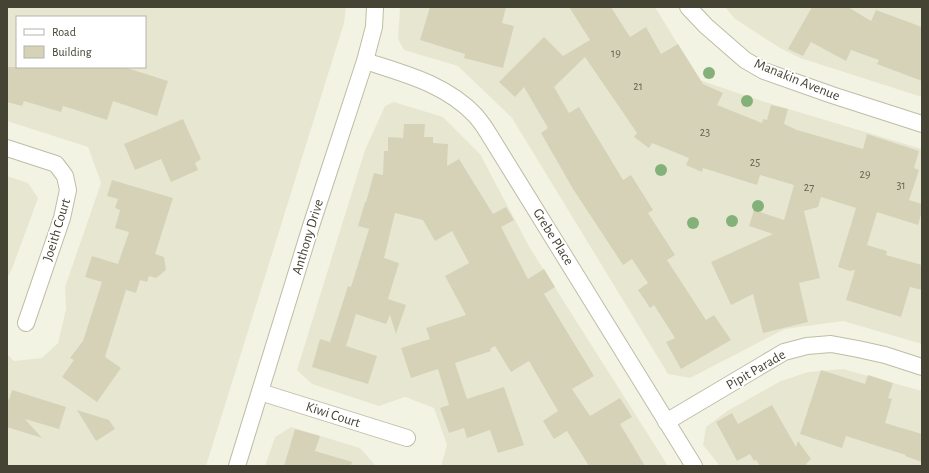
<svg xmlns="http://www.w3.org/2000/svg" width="929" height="473" viewBox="0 0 929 473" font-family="'Alegreya Sans',sans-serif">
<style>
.residential{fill:#e7e7d1;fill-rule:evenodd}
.building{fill:#d5d2b8}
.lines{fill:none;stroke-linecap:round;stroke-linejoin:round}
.minor-casing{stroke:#bfbda5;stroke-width:18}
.minor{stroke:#fff;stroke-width:16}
.tree{fill:#84b179}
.labels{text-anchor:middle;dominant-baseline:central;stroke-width:4;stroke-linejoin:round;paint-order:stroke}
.number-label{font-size:12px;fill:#696754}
.street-label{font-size:14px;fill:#454333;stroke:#fff}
</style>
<rect width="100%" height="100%" fill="#f3f3e3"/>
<path class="residential" d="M 7,7 L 346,7 L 344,23 L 206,466 L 7,466 L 7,354 L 14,361 L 42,358 L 58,343 L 66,309 L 65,287 L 101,183 L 88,147 L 7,121 ZM 17,17 L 145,17 L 145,67 L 17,67 Z
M 400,7 L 655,7 L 700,80 L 749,97 L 922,149 L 922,344 L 843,321 L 785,329 L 690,378 L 668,374 L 512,118 L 458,66 L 404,50 L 398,39 Z
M 725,7 L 922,7 L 922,97 L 800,58 L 780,48 L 735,19 Z
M 394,102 L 443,117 L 480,154 L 530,248 L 668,466 L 441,466 L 447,445 L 434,408 L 405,397 L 379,406 L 312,384 L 297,370 L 365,150 L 385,106 Z
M 7,176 L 28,183 L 38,198 L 12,269 L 7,278 Z
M 843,369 L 922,391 L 922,466 L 720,466 L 703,445 L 706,427 L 727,411 L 781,381 L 808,372 Z
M 291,427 L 360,448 L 376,466 L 265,466 L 275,437 Z"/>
<path class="building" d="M 430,7 L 506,7 L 502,23 L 514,26 L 503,68 L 464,58 L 465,54 L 420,40 Z
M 569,7 L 611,7 L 630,37 L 646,27 L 661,54 L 678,44 L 703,84 L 723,93 L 717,105 L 762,123 L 763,119 L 767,120 L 771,105 L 788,109 L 784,124 L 797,130 L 863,149 L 867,134 L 919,151 L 914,168 L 919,170 L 909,200 L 922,204 L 922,211 L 918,225 L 877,212 L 867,245 L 887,251 L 886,255 L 922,265 L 922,290 L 910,287 L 901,317 L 846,300 L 855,270 L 850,271 L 838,267 L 856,208 L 821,197 L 818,207 L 804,211 L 820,278 L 799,283 L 808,322 L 763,333 L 753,294 L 731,305 L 711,262 L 773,234 L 749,226 L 754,210 L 784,220 L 794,185 L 760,175 L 757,185 L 703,168 L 702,172 L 686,165 L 689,158 L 652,143 L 649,148 L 634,137 L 637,133 L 585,57 L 554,87 L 569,113 L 579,107 L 623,180 L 631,175 L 653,210 L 648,213 L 675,255 L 667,260 L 706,320 L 714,315 L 731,340 L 681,369 L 666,342 L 675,338 L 654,305 L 650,308 L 638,290 L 648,283 L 632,259 L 623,265 L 573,189 L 541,133 L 548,128 L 524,87 L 515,97 L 499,82 L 544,37 L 563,56 L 590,40 Z
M 812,7 L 848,7 L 871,21 L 876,10 L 922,27 L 922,81 L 877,64 L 879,60 L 851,50 L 846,61 L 811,42 L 803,56 L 788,49 Z
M 7,67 L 124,67 L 168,81 L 157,116 L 113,101 L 107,120 L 63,106 L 61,112 L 24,101 L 22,106 L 7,102 Z
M 183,119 L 201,159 L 195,163 L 198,170 L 171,182 L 161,159 L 135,170 L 124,144 Z
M 404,124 L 425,124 L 424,137 L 433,137 L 433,143 L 448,144 L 447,166 L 459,159 L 493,214 L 506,207 L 514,220 L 501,227 L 528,279 L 544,269 L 555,287 L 544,294 L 594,376 L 572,389 L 590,416 L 620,398 L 632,417 L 620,424 L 645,466 L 589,466 L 567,431 L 554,439 L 543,421 L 558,411 L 529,361 L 511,372 L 495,346 L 490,349 L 491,351 L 455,363 L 467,399 L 504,387 L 524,445 L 498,453 L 490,430 L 467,438 L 464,428 L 449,433 L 440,408 L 449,405 L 438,369 L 411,378 L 401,348 L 430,339 L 426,328 L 466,315 L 445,276 L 469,263 L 452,231 L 435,241 L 423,220 L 395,213 L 384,258 L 399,263 L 388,299 L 406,305 L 396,334 L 390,315 L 386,324 L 356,314 L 346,346 L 377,356 L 368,384 L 312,367 L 320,339 L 330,342 L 348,286 L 351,287 L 369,229 L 358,226 L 365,202 L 366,202 L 374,173 L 383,175 L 384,151 L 388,151 L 388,137 L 403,138 Z
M 112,180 L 173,198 L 155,254 L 164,257 L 166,270 L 156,278 L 149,276 L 147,282 L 140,280 L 136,293 L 126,290 L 105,357 L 121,368 L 97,402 L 62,377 L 74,360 L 70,358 L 83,341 L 102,282 L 85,277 L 92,256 L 118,264 L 129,232 L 115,228 L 120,210 L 115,208 L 118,199 L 107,196 Z
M 821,370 L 865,384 L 868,375 L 893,383 L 888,398 L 892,399 L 885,423 L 922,434 L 922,462 L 905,456 L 906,455 L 846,436 L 842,448 L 800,434 Z
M 12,390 L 66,407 L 59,429 L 25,419 L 42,438 L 7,427 L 7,397 L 9,400 Z
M 772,405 L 796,447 L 798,441 L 811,459 L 806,464 L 807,466 L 760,466 L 756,460 L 754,461 L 750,454 L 737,461 L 716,422 L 732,413 L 738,424 Z
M 77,410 L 109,420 L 115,429 L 96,441 Z
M 295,429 L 320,436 L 315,451 L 352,462 L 351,466 L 284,466 Z"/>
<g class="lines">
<defs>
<path id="minor" d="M 688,7 L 706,26 L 745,60 L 764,71 L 832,95 L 922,124
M 365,61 C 405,74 446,84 476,116 C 481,122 486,129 490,136 L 694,466
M 7,148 L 56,164 L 65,176 L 68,190 L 62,218 L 26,323
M 260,392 L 407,438
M 666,422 L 784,352 L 807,346 L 831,344 L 858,349 L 885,355 L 922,367
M 237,466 L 311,226 L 365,61 L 374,27 L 375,7"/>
</defs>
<use href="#minor" class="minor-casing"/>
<use href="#minor" class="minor"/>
</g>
<g class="tree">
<circle cx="709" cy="73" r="6"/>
<circle cx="747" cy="101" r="6"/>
<circle cx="661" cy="170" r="6"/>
<circle cx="758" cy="206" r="6"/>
<circle cx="732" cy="221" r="6"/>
<circle cx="693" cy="223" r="6"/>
</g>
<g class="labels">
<g class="number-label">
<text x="616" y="53">19</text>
<text x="638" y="86">21</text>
<text x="705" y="132">23</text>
<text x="755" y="162">25</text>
<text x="865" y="174">29</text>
<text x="901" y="185">31</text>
<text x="809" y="187">27</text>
</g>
<g class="street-label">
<text transform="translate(797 80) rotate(22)">Manakin Avenue</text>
<text transform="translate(57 230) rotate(-73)">Joeith Court</text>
<text transform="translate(308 237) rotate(-73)">Anthony Drive</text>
<text transform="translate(553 237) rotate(58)">Grebe Place</text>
<text transform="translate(756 370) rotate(-30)">Pipit Parade</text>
<text transform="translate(333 415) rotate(18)">Kiwi Court</text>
</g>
</g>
<rect width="929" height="473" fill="none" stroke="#454333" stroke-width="16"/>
<rect x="16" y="16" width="130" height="52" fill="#ffffff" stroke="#b5b4ad"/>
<rect x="24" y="29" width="20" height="6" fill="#ffffff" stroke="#b5b4ad"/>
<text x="52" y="36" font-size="12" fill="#454333">Road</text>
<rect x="24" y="46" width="20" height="12" fill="#d5d2b8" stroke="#b5b4ad"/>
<text x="52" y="56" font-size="12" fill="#454333">Building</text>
</svg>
